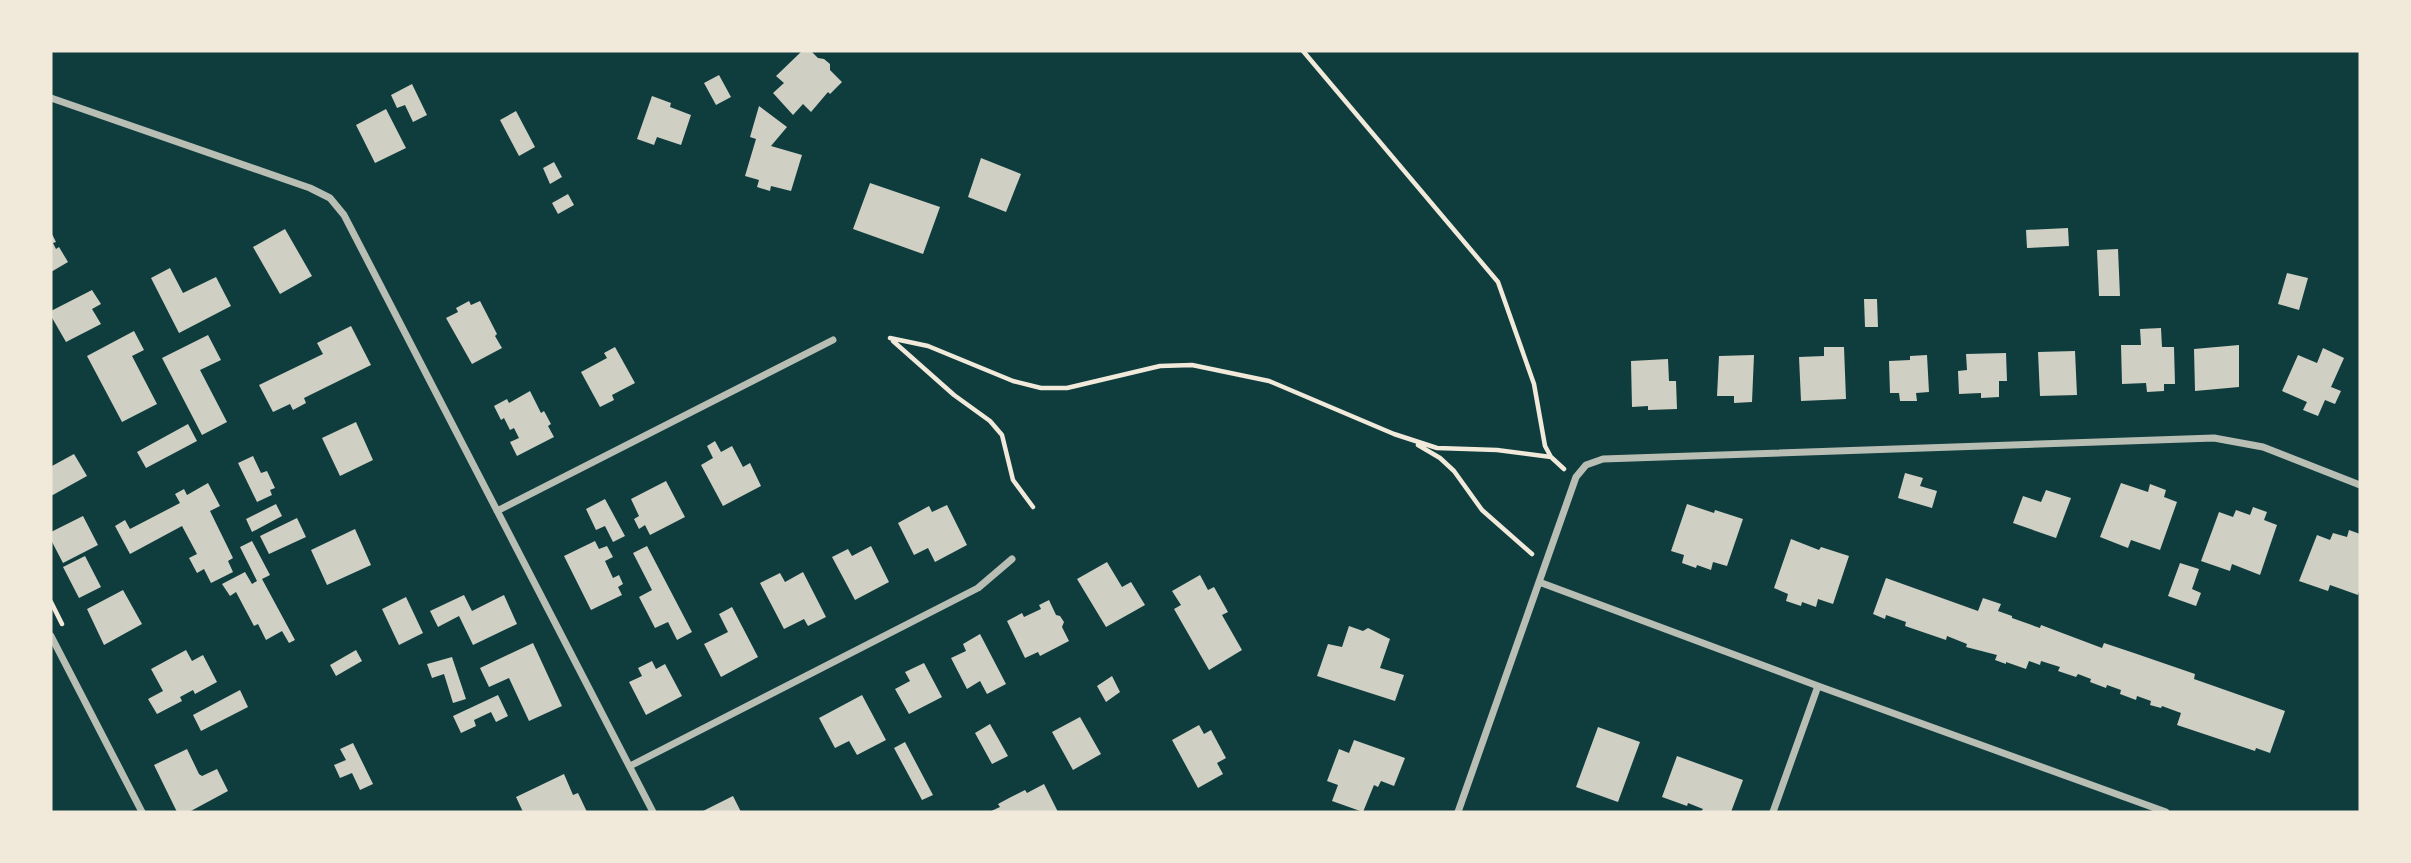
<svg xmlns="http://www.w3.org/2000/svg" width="2411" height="863" viewBox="0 0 2411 863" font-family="'Roboto Condensed',sans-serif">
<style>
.building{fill:#cfcfc3}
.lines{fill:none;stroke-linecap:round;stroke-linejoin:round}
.path{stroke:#f1e9da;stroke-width:4.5}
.minor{stroke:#b8beb3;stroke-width:7}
</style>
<rect width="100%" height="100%" fill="#0f3d3e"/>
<path class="building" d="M 802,51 L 811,51 L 818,58 L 824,59 L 830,64 L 830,70 L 842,82 L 830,94 L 828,92 L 811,112 L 803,104 L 793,115 L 773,93 L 784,83 L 776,76 Z
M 719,75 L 731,97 L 716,105 L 704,83 Z
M 412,84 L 427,115 L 413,122 L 405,105 L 397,108 L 391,95 Z
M 652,96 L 671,103 L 670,107 L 691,115 L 681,145 L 657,137 L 654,145 L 637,139 Z
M 759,106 L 787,127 L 771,146 L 802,155 L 791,191 L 771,186 L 770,191 L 757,187 L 759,180 L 745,176 L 756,139 L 750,137 Z
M 386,109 L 406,148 L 375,163 L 356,125 Z
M 516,111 L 535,147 L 519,156 L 500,120 Z
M 981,158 L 1021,174 L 1006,212 L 968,197 Z
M 554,162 L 562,177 L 550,184 L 543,168 Z
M 870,183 L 940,207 L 923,254 L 853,229 Z
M 568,194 L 574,205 L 558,214 L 552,203 Z
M 2068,228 L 2069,246 L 2027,248 L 2026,230 Z
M 285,229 L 312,276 L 280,294 L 253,247 Z
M 51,232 L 56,242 L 53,243 L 56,249 L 59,247 L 68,262 L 51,272 Z
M 2118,249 L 2120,296 L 2099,296 L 2097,250 Z
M 170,268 L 183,293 L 216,277 L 231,306 L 179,333 L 151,278 Z
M 2287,273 L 2308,278 L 2299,310 L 2278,304 Z
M 92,290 L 101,304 L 92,309 L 101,324 L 66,342 L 51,316 L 51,311 Z
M 1864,299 L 1877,299 L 1878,327 L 1865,327 Z
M 469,301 L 471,305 L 480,301 L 497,334 L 495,336 L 502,348 L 472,364 L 446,318 L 458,312 L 456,308 Z
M 351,326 L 371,365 L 304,398 L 306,403 L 293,410 L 290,404 L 273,412 L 259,385 L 323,354 L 317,343 Z
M 2161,328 L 2162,347 L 2174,347 L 2175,384 L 2164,384 L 2164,391 L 2147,392 L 2146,383 L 2122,384 L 2121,345 L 2141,345 L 2140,329 Z
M 134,331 L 144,350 L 132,356 L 157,404 L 122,422 L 87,356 Z
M 208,335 L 221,360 L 200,370 L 227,422 L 202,435 L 162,358 Z
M 2239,345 L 2239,387 L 2195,391 L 2194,349 Z
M 615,347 L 635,383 L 612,395 L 614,400 L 600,407 L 581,372 L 607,358 L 604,353 Z
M 1824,347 L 1844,347 L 1846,399 L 1801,401 L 1799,357 L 1824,356 Z
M 2323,348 L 2344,358 L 2331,387 L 2341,391 L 2335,404 L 2325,400 L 2318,416 L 2303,410 L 2307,402 L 2282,391 L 2298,355 L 2317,363 Z
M 2075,351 L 2077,395 L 2040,396 L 2038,352 Z
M 2006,353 L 2007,381 L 1999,381 L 1999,397 L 1981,398 L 1981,393 L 1959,394 L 1958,371 L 1967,370 L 1966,354 Z
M 1754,355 L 1752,402 L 1734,403 L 1734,396 L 1717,396 L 1719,356 Z
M 1927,355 L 1929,392 L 1916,393 L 1917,401 L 1900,401 L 1899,393 L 1890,393 L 1889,361 L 1910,360 L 1910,356 Z
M 1668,359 L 1669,381 L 1676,381 L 1677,409 L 1648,410 L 1648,406 L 1632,407 L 1631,361 Z
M 530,391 L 541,413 L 544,411 L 551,424 L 548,426 L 554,437 L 517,456 L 510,442 L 519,438 L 514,428 L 510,430 L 504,418 L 501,420 L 494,406 L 507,399 L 509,403 Z
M 356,422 L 373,460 L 340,476 L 322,438 Z
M 188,424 L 197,441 L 146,468 L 137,452 Z
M 715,441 L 721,452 L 732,446 L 743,467 L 750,463 L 761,486 L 723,506 L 701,465 L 713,458 L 707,446 Z
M 74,454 L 87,476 L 51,496 L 51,463 L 52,466 Z
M 253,456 L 261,473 L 267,471 L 275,488 L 270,490 L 272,495 L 257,502 L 238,463 Z
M 1905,473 L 1923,478 L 1920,486 L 1937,491 L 1932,508 L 1898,498 Z
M 666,481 L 685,517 L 650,535 L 645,525 L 639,529 L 634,519 L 639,516 L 631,499 Z
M 208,483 L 220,506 L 210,511 L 233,558 L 228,561 L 233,572 L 211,583 L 204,569 L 197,573 L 189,558 L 197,554 L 182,526 L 130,554 L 115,526 L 125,520 L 130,529 L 180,503 L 175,494 L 184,489 L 187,495 Z
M 2121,483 L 2148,492 L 2150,484 L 2166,490 L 2164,497 L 2177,502 L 2160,550 L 2131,540 L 2128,548 L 2100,537 Z
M 2046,490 L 2071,498 L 2056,538 L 2013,523 L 2023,496 L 2041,502 Z
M 605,499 L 625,536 L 613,542 L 605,526 L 596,530 L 586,509 Z
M 276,504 L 282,516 L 252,532 L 246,519 Z
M 1687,504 L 1714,513 L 1715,510 L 1743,519 L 1727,566 L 1713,562 L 1711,570 L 1697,565 L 1696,568 L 1682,563 L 1684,555 L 1671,551 Z
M 947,505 L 967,545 L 935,562 L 928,548 L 914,555 L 898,523 L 929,506 L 932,512 Z
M 2253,507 L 2267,512 L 2264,520 L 2277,525 L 2260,575 L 2232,564 L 2230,571 L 2201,561 L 2219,512 L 2233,517 L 2236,510 L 2250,515 Z
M 83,516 L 98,545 L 63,563 L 51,540 L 51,532 Z
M 297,518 L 306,537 L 269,554 L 260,536 Z
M 355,529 L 371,565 L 327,585 L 311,550 Z
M 2349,530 L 2360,534 L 2360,588 L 2358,595 L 2330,585 L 2328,591 L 2299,581 L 2317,535 L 2330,540 L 2333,533 L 2347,537 Z
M 1791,539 L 1819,550 L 1821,547 L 1849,556 L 1833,604 L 1818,599 L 1816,607 L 1802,602 L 1801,606 L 1786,601 L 1788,594 L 1774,588 Z
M 252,541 L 270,575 L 262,579 L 295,640 L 289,643 L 282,631 L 266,640 L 258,624 L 254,626 L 236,592 L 230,596 L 222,584 L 245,572 L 252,584 L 257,581 L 240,547 Z
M 595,541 L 599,549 L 607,546 L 613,557 L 605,561 L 613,578 L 619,575 L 623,584 L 618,587 L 622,595 L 591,610 L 564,556 Z
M 647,546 L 692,632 L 677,640 L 668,622 L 655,628 L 639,597 L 652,590 L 633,553 Z
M 871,546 L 889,582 L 855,600 L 832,557 L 848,549 L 852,556 Z
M 85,556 L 101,587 L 79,598 L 63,567 Z
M 1107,562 L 1122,587 L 1131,582 L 1145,605 L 1106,627 L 1077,579 Z
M 2180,563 L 2199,569 L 2192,589 L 2201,593 L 2196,606 L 2168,596 Z
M 803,572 L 826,617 L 808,626 L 804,619 L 784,629 L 760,583 L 780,573 L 785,582 Z
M 1200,575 L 1208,590 L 1214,587 L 1228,612 L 1222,615 L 1242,650 L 1209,670 L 1174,609 L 1181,605 L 1172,591 Z
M 1886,578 L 1978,611 L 1983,598 L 2001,604 L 1998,611 L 2012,616 L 2012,618 L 2040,628 L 2041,625 L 2102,648 L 2104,643 L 2134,653 L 2195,674 L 2194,679 L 2285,711 L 2270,753 L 2256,748 L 2255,751 L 2177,725 L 2181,713 L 2162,706 L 2161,708 L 2150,705 L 2151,701 L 2137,696 L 2136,700 L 2120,694 L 2121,690 L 2107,685 L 2106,688 L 2090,682 L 2091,679 L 2078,674 L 2076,677 L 2058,671 L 2060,667 L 2041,661 L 2040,665 L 2029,661 L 2026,669 L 2006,662 L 2006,664 L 1995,660 L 1997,655 L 1966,647 L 1967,644 L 1947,636 L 1946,640 L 1905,626 L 1906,622 L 1886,615 L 1885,619 L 1873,614 Z
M 123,590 L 142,624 L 104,645 L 87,609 Z
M 464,595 L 472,611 L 504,595 L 517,624 L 473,645 L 459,616 L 438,627 L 430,611 Z
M 406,597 L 423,633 L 399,645 L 382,609 Z
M 1049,600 L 1056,615 L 1060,616 L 1064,622 L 1062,627 L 1069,641 L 1040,656 L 1038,652 L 1025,658 L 1007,621 L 1022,613 L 1024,617 L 1041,609 L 1039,605 Z
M 732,607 L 758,657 L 721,677 L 704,644 L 728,632 L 719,614 Z
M 1349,626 L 1363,631 L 1368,628 L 1390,639 L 1380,668 L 1404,675 L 1395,701 L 1317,676 L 1328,644 L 1342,647 Z
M 980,634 L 1006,684 L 987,694 L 980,681 L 967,689 L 951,658 L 966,651 L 963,644 Z
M 533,643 L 562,706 L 529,721 L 509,678 L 489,687 L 480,668 Z
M 186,650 L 192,661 L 203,655 L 217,682 L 195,694 L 193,690 L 180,697 L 182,701 L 157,714 L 148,699 L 163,691 L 151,669 Z
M 356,650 L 362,661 L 336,676 L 330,665 Z
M 452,657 L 466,699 L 453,703 L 444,674 L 432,678 L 427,664 Z
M 652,661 L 656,669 L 665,664 L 682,696 L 646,715 L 629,682 L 642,676 L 638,668 Z
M 924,663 L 942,697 L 909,714 L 895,689 L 910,681 L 905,672 Z
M 1112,676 L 1120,692 L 1106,702 L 1097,686 Z
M 240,690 L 248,707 L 201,731 L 193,715 Z
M 498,695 L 508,716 L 496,722 L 491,712 L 474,720 L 476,726 L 461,733 L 453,716 Z
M 862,695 L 886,740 L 857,755 L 849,741 L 835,748 L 819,718 Z
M 1080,717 L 1101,754 L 1073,770 L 1052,732 Z
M 990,724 L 1008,756 L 992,764 L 975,733 Z
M 1199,725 L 1204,734 L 1211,730 L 1226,758 L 1217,763 L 1223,774 L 1198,788 L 1172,740 Z
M 1598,727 L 1640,742 L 1618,802 L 1576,787 Z
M 1354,740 L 1405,758 L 1394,786 L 1381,781 L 1378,787 L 1374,785 L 1363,812 L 1332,801 L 1338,785 L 1327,781 L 1339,749 L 1349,753 Z
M 905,742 L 933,795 L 922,800 L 894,748 Z
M 353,743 L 373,784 L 360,790 L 352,773 L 340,778 L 334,765 L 346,760 L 340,749 Z
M 187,749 L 199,774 L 202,776 L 217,769 L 228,791 L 189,812 L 177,812 L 154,765 Z
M 1677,756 L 1743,780 L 1731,812 L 1701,812 L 1703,809 L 1688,803 L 1687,806 L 1662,797 Z
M 564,774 L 573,795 L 578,793 L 587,812 L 523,812 L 516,797 Z
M 1044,784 L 1058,812 L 989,812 L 1000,807 L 998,804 L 1011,797 L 1025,790 L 1027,793 Z
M 733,796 L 741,812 L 701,812 Z"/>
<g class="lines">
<path class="path" d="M 1303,51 L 1498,282 L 1534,384 L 1545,446 L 1551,457 L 1564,469
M 890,338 L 928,346 L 1013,381 L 1041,388 L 1067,388 L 1160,366 L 1192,365 L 1269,381 L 1394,434 L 1437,448 L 1497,450 L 1551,457
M 893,341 L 954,395 L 990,421 L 1002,435 L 1013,480 L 1033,507
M 1418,445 L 1440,458 L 1454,471 L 1482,510 L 1532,554
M 51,602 L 62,624"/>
<path class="minor" d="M 51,98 L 310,188 L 330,198 L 344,215 L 653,812
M 497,511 L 833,340
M 1539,582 L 1818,686 L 2166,812
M 51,636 L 142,812
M 630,766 L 978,588 L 1012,559
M 1458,812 L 1576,477 L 1586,465 L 1603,459 L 2214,438 L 2263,447 L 2360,485
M 1773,812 L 1818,686"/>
</g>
<rect width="2411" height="863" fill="none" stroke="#f1e9da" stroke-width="105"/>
</svg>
